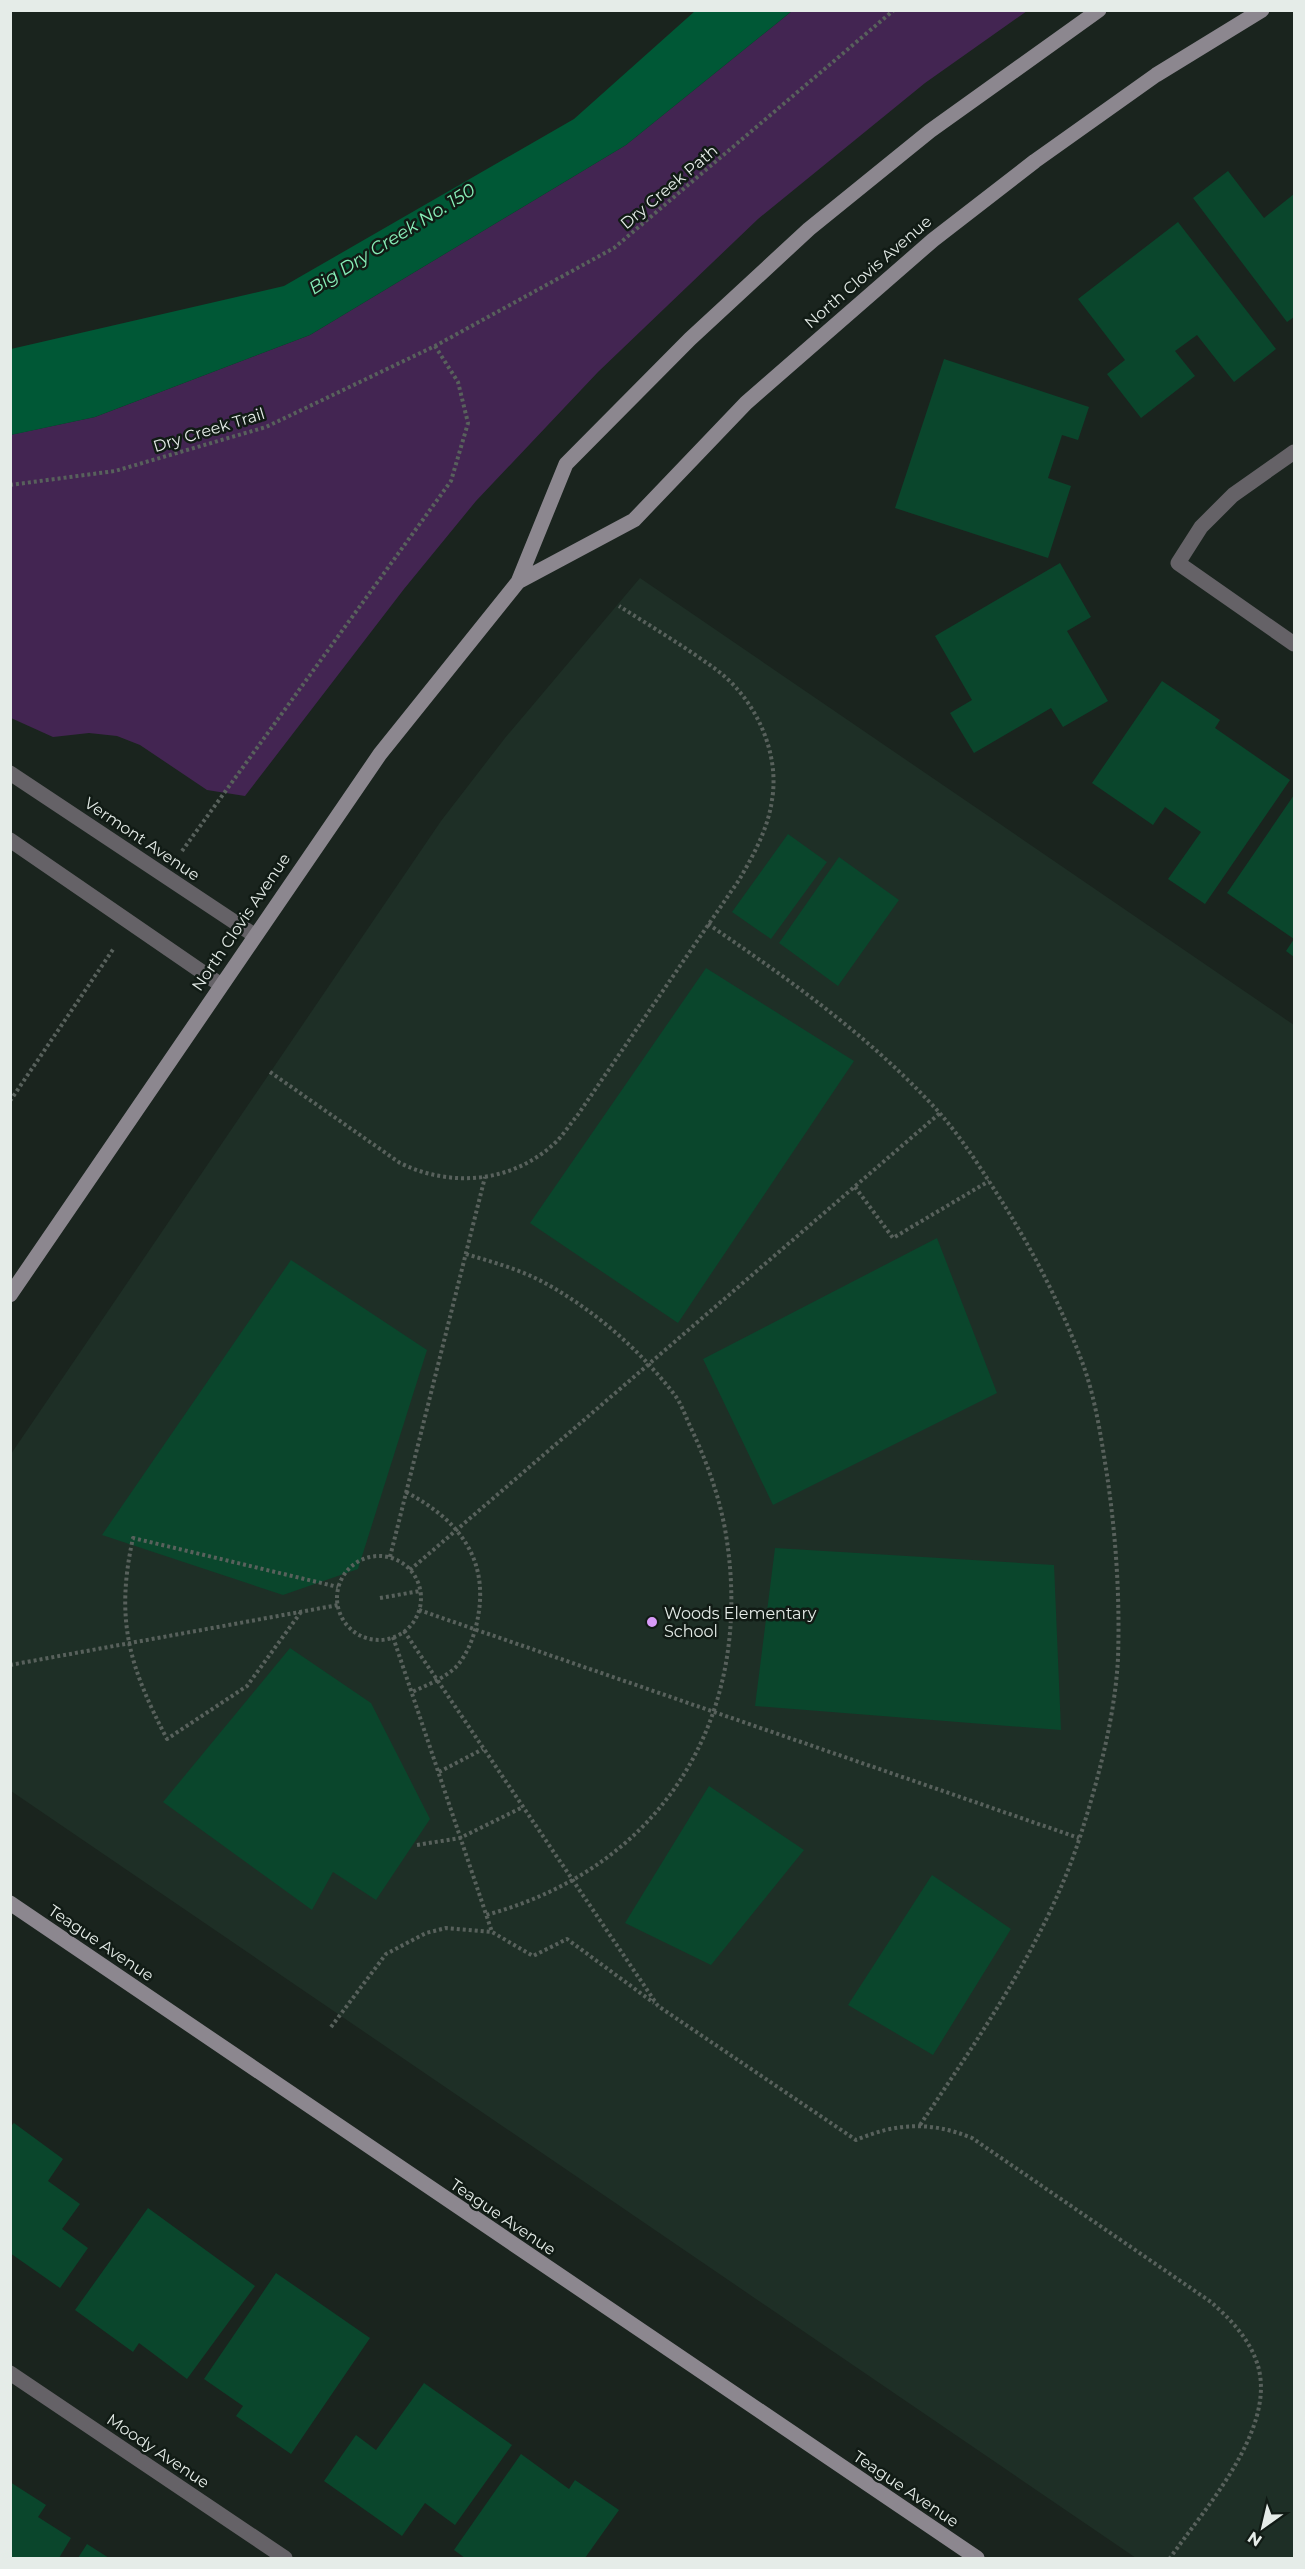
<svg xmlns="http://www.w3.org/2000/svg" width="1305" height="2569" viewBox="0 0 1305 2569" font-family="Montserrat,sans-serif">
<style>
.built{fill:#1e2f26}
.green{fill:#432552}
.water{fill:#005836}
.building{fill:#0a462c}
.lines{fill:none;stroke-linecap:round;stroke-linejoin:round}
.path{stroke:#58615c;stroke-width:4;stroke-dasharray:3 3;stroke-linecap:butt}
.street{stroke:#656267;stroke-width:15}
.secondary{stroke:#8c878f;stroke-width:15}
.poi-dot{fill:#d89bf8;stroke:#111b15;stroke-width:2}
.labels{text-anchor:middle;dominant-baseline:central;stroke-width:5;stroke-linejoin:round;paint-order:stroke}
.street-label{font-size:16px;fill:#e5ece8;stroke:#111b15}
.poi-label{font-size:16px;fill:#e5ece8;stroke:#111b15;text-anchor:start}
.water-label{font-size:18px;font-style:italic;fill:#89efb9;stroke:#111b15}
</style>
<rect width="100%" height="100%" fill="#1a241e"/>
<path class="built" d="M 640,578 L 1294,1025 L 1294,2558 L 1136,2558 L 11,1791 L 11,1454 L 441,821 L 505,738 Z"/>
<path class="green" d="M 792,11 L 1027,11 L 925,83 L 758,219 L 598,372 L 476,501 L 404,589 L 245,796 L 207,790 L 140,745 L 117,736 L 89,733 L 53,737 L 11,718 L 10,435 L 95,417 L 310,335 L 626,145 Z"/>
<path class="water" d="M 695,11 L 792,11 L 626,145 L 310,335 L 95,417 L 11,435 L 11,349 L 284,286 L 574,119 Z"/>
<path class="building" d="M 1228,171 L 1264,218 L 1294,194 L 1294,317 L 1287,322 L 1193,198 Z
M 1178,222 L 1276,349 L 1234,382 L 1197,335 L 1175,351 L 1195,376 L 1141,418 L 1107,374 L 1125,360 L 1078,299 Z
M 944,359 L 1089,407 L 1078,440 L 1062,435 L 1048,478 L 1071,486 L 1048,558 L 895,508 Z
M 1060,563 L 1091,617 L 1067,631 L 1108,701 L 1063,727 L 1051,708 L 974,753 L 950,713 L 972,700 L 935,636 Z
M 1162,681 L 1220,720 L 1215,728 L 1290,780 L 1205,904 L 1168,879 L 1201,832 L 1165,807 L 1153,825 L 1092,783 Z
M 1294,795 L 1294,957 L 1286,951 L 1294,939 L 1227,893 Z
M 788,834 L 827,862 L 771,939 L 732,912 Z
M 839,857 L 899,900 L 838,986 L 779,943 Z
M 706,968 L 854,1061 L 678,1323 L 530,1223 Z
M 937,1238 L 997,1393 L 773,1505 L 703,1359 Z
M 291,1260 L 427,1350 L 358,1569 L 283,1595 L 102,1535 Z
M 775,1548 L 1054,1565 L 1061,1730 L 755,1706 Z
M 290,1648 L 371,1703 L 430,1819 L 376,1900 L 333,1872 L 312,1910 L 163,1802 Z
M 709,1786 L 804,1850 L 711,1965 L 625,1923 Z
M 932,1875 L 1011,1929 L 933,2055 L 848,2005 Z
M 14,2123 L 63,2159 L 48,2181 L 80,2204 L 62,2229 L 88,2248 L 60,2288 L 10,2253 L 10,2127 Z
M 148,2208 L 255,2286 L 187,2379 L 139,2343 L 133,2352 L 75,2310 Z
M 276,2273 L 370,2338 L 291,2454 L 236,2416 L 243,2406 L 204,2379 Z
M 424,2383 L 512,2445 L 455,2525 L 425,2503 L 402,2536 L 324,2481 L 356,2435 L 376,2450 Z
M 521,2454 L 569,2489 L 575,2480 L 619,2510 L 585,2558 L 465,2558 L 454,2550 Z
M 10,2482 L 46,2505 L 38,2517 L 71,2538 L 59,2558 L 10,2558 Z
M 87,2544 L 109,2558 L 78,2558 Z"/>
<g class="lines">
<path class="path" d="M 10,485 L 115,471 L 266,427 L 435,346 L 614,248 L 894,10
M 182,851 L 451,481 L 468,423 L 458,382 L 435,346
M 708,924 C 791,981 868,1035 937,1110 C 963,1139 985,1175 1006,1208 C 1035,1255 1061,1306 1081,1359 C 1095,1395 1101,1437 1107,1475 C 1116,1536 1120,1597 1118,1658 C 1115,1717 1098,1780 1080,1837 C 1046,1941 981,2035 920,2125
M 270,1072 L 400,1163 C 451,1188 513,1183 556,1142 C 564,1134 570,1124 577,1116 L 739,880 C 753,856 768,829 772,800 C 780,753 756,700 718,671 C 687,648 652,627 619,606
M 10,1101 L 114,948
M 855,1187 L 893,1238 L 989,1181
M 466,1254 C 492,1262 519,1269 543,1282 C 593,1309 639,1349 674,1394 C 681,1403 685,1415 690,1426 C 706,1460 718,1492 725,1529 C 757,1711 667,1866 486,1915
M 406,1492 C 457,1519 489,1557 478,1617 C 475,1634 468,1654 456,1667 C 443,1679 427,1685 412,1692
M337 1598a42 42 0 1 1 84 0a42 42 0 1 1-84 0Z
M 390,1557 L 485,1177
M 410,1570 L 940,1113
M 380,1598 L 420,1591
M 419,1610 L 1079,1838
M 301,1612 L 247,1686 L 167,1739 C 129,1666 115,1620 133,1538 L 338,1587
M 404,1631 L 658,2006 L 856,2140 C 896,2123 931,2121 972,2138 L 1211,2302 C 1229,2318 1247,2336 1256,2360 C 1281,2425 1205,2508 1170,2558
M 393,1637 L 492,1932
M 10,1665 L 338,1605
M 439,1772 L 483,1749
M 417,1845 L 460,1838 L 523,1807
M 331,2027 L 386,1954 L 426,1933 L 446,1928 L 492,1932 L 533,1956 L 567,1939 L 654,2003"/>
<path class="street" d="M 1294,452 L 1233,495 L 1201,527 L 1178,563 L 1294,644
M 10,773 L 254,935
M 10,840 L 221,985
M 10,2373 L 285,2558"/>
<path class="secondary" d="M 518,582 L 634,520 L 746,403 L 933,240 L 1035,161 L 1156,75 L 1262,10
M 10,1295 L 380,754 L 518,582 L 566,464 L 690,339 L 809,229 L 930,131 L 1099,10
M 10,1903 L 977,2558"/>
</g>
<circle class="poi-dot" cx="652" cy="1622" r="6"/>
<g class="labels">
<g class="street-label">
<text transform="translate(669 187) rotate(-40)">Dry Creek Path</text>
<text transform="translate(868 272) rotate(-41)">North Clovis Avenue</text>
<text transform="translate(209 430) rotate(-17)">Dry Creek Trail</text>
<text transform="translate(142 839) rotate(34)">Vermont Avenue</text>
<text transform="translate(241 922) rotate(-56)">North Clovis Avenue</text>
<text transform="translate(101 1943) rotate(34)">Teague Avenue</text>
<text transform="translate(503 2217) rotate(34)">Teague Avenue</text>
<text transform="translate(158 2451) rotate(34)">Moody Avenue</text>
<text transform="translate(906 2489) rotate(34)">Teague Avenue</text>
</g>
<g class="poi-label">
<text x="664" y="1613">Woods Elementary<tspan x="664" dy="18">School</tspan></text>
</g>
<g class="water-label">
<text transform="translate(392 239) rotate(-32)">Big Dry Creek No. 150</text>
</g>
</g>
<rect width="1305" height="2569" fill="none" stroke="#e5ece8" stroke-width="24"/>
<g transform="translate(1263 2527) rotate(214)" stroke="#111b15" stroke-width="4.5" paint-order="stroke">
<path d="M0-4.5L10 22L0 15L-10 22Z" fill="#e5ece8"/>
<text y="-9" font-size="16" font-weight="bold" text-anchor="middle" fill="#e5ece8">N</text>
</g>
</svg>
